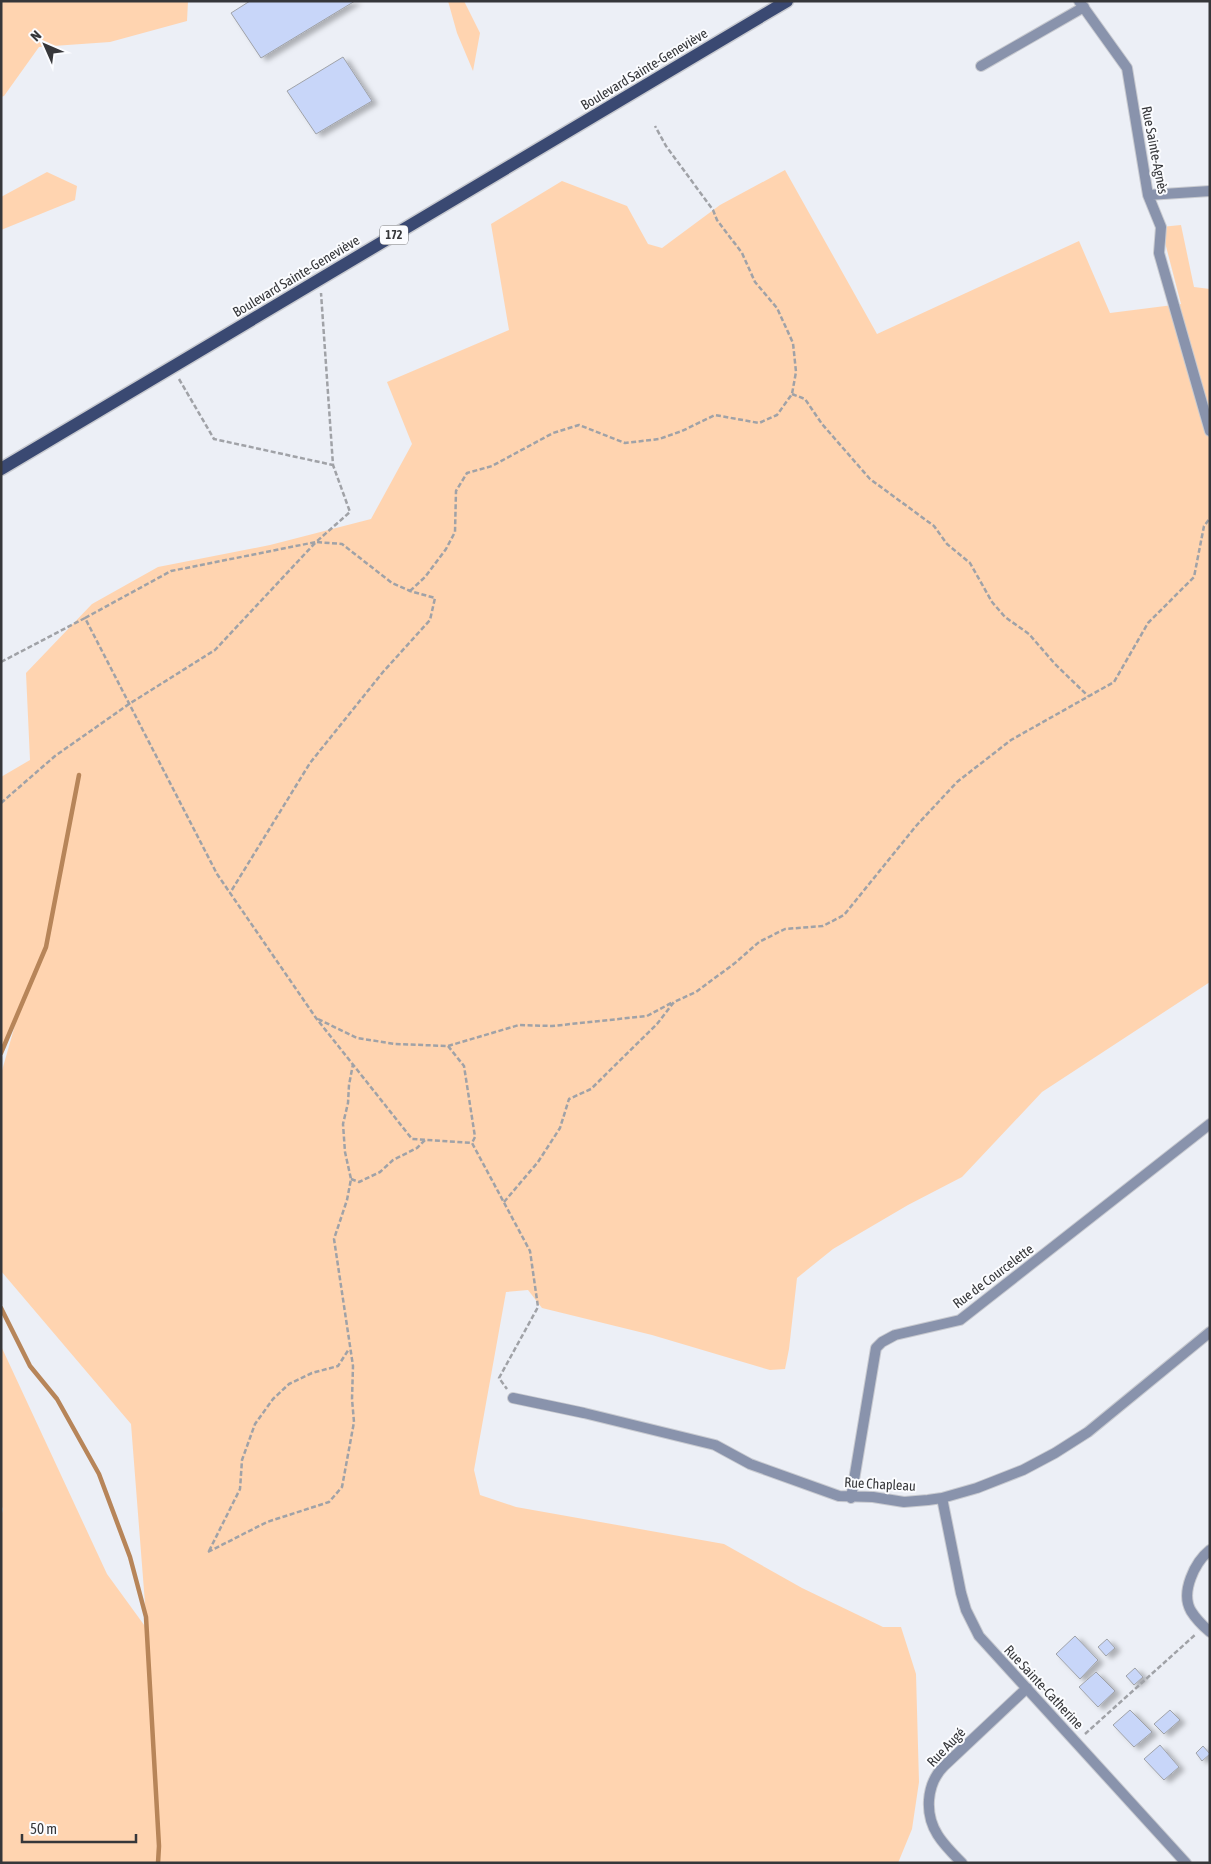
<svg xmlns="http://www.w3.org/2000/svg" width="1211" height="1864" viewBox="0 0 1211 1864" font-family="'Asap Condensed',sans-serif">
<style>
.green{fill:#ffd4b0}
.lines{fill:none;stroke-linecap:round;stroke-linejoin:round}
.stream{stroke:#b78559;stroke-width:4.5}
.building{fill:#c8d6f9;stroke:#9fa2a8;filter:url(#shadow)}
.minor-casing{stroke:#c8cad0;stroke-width:12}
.primary-casing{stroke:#c8cad0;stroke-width:15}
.path{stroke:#a0a2a7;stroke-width:2.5;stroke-dasharray:5 2.5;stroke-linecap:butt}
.minor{stroke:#8993ac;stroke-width:10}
.primary{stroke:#3a4972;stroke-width:12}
.labels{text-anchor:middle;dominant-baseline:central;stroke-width:4;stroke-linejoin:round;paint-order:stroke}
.shield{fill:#fbfcff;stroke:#717275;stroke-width:1}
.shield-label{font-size:12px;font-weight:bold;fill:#36373a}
.street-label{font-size:14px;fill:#36373a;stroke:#fbfcff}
</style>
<defs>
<filter id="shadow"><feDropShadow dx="5.5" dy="3" stdDeviation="2.5" flood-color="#0004"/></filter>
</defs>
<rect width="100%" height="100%" fill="#eceff6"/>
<path class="green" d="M 1,1 L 188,1 L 187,21 L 110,42 L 39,47 L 4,96 L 1,97 Z
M 448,1 L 464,1 L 480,33 L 473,71 L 457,33 Z
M 785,170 L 877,334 L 1079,241 L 1110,313 L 1181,304 L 1161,227 L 1181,225 L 1194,287 L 1210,289 L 1210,982 L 1042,1092 L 962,1177 L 908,1205 L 833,1249 L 797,1278 L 789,1349 L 785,1369 L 770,1370 L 652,1335 L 542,1308 L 528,1290 L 506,1292 L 474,1470 L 480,1495 L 516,1507 L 724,1544 L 802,1588 L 883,1627 L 901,1627 L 916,1674 L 919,1782 L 912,1829 L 898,1863 L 1,1863 L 1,1518 L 3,1509 L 1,1504 L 1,1346 L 107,1574 L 147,1629 L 131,1424 L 1,1271 L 1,1074 L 17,1018 L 1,1057 L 1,777 L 30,760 L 26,673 L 92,604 L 158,567 L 270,545 L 371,519 L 412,444 L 387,382 L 509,330 L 491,224 L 562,181 L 627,206 L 648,244 L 662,248 L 720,205 Z
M 47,172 L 77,186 L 75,200 L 1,230 L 1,197 Z"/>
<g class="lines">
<path class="stream" d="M 1,1053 L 46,947 L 79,775
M 1,1308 L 30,1366 L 57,1399 L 99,1474 L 130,1557 L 146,1617 L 159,1846 L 158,1863"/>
</g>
<path class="building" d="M 250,1 L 355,1 L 261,58 L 231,13 Z
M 343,57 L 372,101 L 316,134 L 287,91 Z
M 1075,1636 L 1098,1660 L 1080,1679 L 1056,1654 Z
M 1107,1639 L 1115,1648 L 1106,1656 L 1098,1647 Z
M 1135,1668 L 1143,1677 L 1134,1685 L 1126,1676 Z
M 1096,1672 L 1115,1691 L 1098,1707 L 1079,1687 Z
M 1130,1710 L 1152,1732 L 1134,1747 L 1113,1725 Z
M 1170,1710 L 1180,1720 L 1164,1734 L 1154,1724 Z
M 1160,1745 L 1179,1767 L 1164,1780 L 1144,1759 Z
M 1203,1746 L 1210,1754 L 1202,1761 L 1196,1753 Z"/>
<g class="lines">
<defs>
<path id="minor" d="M 1079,1 L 1127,68 L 1148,195 L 1161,227 L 1159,253 L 1210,431
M 981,66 L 1084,7
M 1148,195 L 1210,191
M 513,1398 L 584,1413 L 715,1445 L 750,1464 L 839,1496 L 873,1497 L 904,1502 L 928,1500 L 942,1498 L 977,1488 L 1023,1470 L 1055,1453 L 1088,1432 L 1210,1332
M 851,1498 L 876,1348 L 882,1342 L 895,1335 L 960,1320 L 1210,1124
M 942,1498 L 961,1593 L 966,1610 L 979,1636 L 1186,1863
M 1210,1550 C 1195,1562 1180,1592 1191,1611 C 1196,1619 1203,1626 1210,1632
M 962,1863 C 943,1844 927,1828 929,1800 C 930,1786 934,1776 944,1766 L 1027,1688"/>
<path id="primary" d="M 1,469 L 787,1"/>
</defs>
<use href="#minor" class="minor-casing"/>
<use href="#primary" class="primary-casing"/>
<path class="path" d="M 179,379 L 214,439 L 333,465
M 792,394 L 805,399 L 822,424 L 870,479 L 934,526 L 947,544 L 970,563 L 992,602 L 1005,617 L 1029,634 L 1055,664 L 1088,696
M 410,591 L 425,577 L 446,549 L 455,532 L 456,491 L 467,473 L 492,466 L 553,433 L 579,425 L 625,443 L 659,439 L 682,431 L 715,415 L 759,423 L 777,415 L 792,394 L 796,372 L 793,343 L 777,308 L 755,282 L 742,253 L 717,220 L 713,210 L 666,146 L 655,126
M 85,618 L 171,571 L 316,542 L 350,512 L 333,465 L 321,293
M 1,662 L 85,618 L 217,874 L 316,1018 L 412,1139 L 472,1143 L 530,1251 L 538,1307 L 499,1378 L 507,1389
M 1,803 L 55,756 L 129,704 L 215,650 L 316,542 L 342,544 L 392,583 L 410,591 L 435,598 L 430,620 L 383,672 L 310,763 L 230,893
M 318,1019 L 357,1038 L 395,1044 L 448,1046 L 519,1025 L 552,1026 L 647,1016 L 673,1002
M 448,1046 L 464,1066 L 475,1137 L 472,1143
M 351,1179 L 359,1182 L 380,1172 L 393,1160 L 417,1148 L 425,1140
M 504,1202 L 538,1162 L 560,1128 L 569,1099 L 591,1089 L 657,1024 L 674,1002 L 696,992 L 735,963 L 759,942 L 785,929 L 823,926 L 844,915 L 916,826 L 957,782 L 1011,740 L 1114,682 L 1148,623 L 1194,577 L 1204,526 L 1210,518
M 209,1551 L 240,1489 L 242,1460 L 255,1424 L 273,1399 L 289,1384 L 312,1373 L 338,1366 L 349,1349
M 208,1552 L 267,1522 L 329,1502 L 342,1487 L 354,1422 L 352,1399 L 353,1366 L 334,1239 L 347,1200 L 351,1179 L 345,1152 L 343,1124 L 348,1103 L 349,1085 L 353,1064
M 1085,1734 L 1196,1634"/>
<use href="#minor" class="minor"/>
<use href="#primary" class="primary"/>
</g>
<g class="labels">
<rect class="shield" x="380" y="225.5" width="28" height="19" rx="4"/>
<g class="shield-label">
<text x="394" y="235">172</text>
</g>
<g class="street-label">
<text transform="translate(644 69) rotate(-31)">Boulevard Sainte-Geneviève</text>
<text transform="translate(1155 150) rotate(79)">Rue Sainte-Agnès</text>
<text transform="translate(296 276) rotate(-31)">Boulevard Sainte-Geneviève</text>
<text transform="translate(993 1276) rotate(-37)">Rue de Courcelette</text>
<text transform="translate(880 1484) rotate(3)">Rue Chapleau</text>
<text transform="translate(1044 1687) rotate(47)">Rue Sainte-Catherine</text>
<text transform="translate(946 1747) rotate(-46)">Rue Augé</text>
</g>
</g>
<rect width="1211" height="1864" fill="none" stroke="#36373a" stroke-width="5"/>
<g transform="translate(45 45) rotate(315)" stroke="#fbfcff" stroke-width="4" paint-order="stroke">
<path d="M0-4L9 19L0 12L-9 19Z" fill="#36373a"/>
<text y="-8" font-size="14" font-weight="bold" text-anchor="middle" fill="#36373a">N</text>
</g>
<path d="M22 1834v8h114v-8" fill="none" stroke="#36373a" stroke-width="2.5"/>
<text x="30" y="1834" font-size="15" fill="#36373a" stroke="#fbfcff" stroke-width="4" paint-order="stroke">50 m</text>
</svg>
